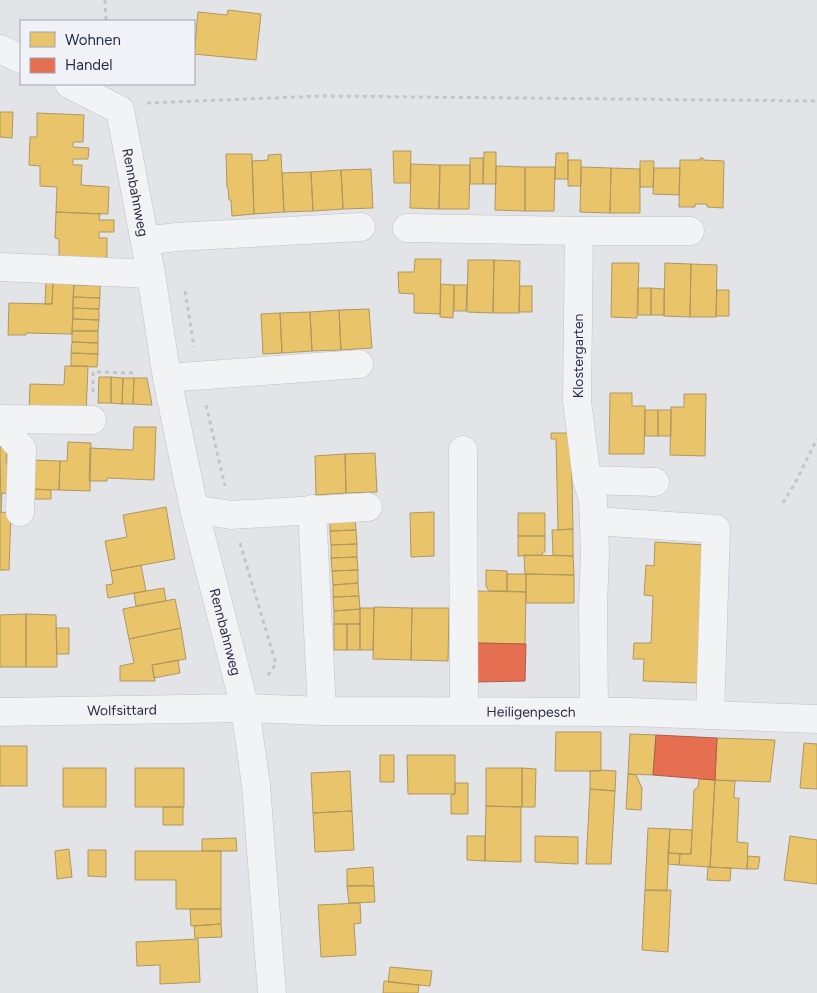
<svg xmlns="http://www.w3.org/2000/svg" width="817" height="993" viewBox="0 0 817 993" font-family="Figtree,sans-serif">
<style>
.homes{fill:#e9c46a;stroke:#af975f}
.shops{fill:#e76f51;stroke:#ad5c4d}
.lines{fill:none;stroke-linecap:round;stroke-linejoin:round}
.minor-casing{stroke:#c1c2c6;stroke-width:29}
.path{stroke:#c4c5cb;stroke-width:3;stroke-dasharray:4 4;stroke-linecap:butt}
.minor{stroke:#f2f3f5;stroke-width:28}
.labels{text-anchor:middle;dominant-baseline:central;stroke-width:5;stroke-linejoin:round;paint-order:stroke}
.street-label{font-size:14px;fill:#272e44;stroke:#f0f2f8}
</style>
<rect width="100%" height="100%" fill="#e3e4e8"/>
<path class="homes" d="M 228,10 L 261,14 L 256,60 L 194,54 L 198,12 L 227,15 Z
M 0,112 L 13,112 L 12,138 L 0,137 Z
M 37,113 L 84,115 L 83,142 L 73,142 L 73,147 L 89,148 L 88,159 L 73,159 L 73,165 L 82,165 L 81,185 L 109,187 L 108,214 L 56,212 L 57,187 L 40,186 L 40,166 L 29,165 L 30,137 L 37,137 Z
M 393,151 L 411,151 L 410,183 L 394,183 Z
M 484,152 L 496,152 L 496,184 L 483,184 Z
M 556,153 L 568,153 L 568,179 L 555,179 Z
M 226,154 L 252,154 L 254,214 L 232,216 L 231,200 L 229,200 L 228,188 L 227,188 Z
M 281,154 L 284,212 L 254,214 L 252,161 L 268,160 L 268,155 Z
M 470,158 L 483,158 L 483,184 L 470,184 Z
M 700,158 L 703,158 L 703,160 L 724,161 L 723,208 L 707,207 L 707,204 L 695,204 L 695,207 L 679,207 L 680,160 L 700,160 Z
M 568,160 L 581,160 L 581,186 L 568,186 Z
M 640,161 L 654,161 L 653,187 L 640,187 Z
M 411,164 L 440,165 L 439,209 L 410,208 Z
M 440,165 L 470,165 L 469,209 L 439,209 Z
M 496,166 L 525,167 L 525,211 L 495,210 Z
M 525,167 L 555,167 L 554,211 L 525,211 Z
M 581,167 L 611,168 L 610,213 L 580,212 Z
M 611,168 L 640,169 L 640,213 L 610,213 Z
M 654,168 L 680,168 L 679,195 L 653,194 Z
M 371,169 L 373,208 L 343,209 L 341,170 Z
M 341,170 L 343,209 L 313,211 L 311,172 Z
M 311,172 L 313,211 L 284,212 L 282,173 Z
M 56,212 L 100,214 L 99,220 L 114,220 L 114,232 L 99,232 L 99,238 L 107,238 L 107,260 L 59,259 L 59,239 L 55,238 Z
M 415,259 L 441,259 L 440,314 L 414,313 L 414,294 L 399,293 L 398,272 L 414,272 Z
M 468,260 L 494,260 L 493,313 L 467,312 Z
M 494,260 L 520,261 L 519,313 L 493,313 Z
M 612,263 L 639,263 L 637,318 L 611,317 Z
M 665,263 L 691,264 L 690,317 L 664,316 Z
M 691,264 L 717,265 L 716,317 L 690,317 Z
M 46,280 L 53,281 L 52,304 L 45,304 Z
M 53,281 L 74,281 L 72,334 L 26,333 L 26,335 L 8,335 L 9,303 L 52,304 Z
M 441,284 L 454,285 L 453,318 L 440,317 Z
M 74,285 L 100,286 L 100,298 L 73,297 Z
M 454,285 L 467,285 L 466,311 L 454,311 Z
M 520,286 L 532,286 L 532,312 L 519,312 Z
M 638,288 L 651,288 L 651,315 L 638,315 Z
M 651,288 L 664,289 L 664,315 L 651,315 Z
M 717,290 L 729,290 L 729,316 L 716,316 Z
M 73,297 L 100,298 L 99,309 L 73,308 Z
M 73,308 L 99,309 L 99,320 L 73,319 Z
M 369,309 L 372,348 L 341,350 L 339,310 Z
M 339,310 L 341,350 L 312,351 L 310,312 Z
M 310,312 L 312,351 L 282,353 L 280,313 Z
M 280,313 L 282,353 L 263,354 L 261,314 Z
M 73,319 L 99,320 L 98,331 L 72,331 Z
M 72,331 L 98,331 L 98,343 L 72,342 Z
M 72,342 L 98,343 L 98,354 L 71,353 Z
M 71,353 L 98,354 L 97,367 L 71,366 Z
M 65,366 L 88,366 L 86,414 L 29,412 L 30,384 L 64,385 Z
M 99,377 L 111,377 L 111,403 L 98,403 Z
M 111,377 L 123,378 L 122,404 L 111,403 Z
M 123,378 L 134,378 L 133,404 L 122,404 Z
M 134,378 L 147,378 L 152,405 L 133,404 Z
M 610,393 L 632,393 L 632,406 L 645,406 L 644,454 L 609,454 Z
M 684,394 L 706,394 L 705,456 L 670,455 L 671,407 L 684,407 Z
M 645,410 L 658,410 L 658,436 L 645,436 Z
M 658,410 L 671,410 L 671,436 L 658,436 Z
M 134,427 L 156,427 L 154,480 L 107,478 L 107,481 L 89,481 L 90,448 L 133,450 Z
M 551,433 L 571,433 L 573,529 L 558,530 L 556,439 L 551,439 Z
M 68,442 L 91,443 L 90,491 L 59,490 L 60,461 L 67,461 Z
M 0,447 L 7,447 L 6,464 L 16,464 L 10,494 L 2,493 L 1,512 Z
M 375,453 L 377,492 L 346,493 L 345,454 Z
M 345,454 L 346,493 L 316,495 L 315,456 Z
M 32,460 L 60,461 L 59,490 L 31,489 Z
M 31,489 L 51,490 L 51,499 L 26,499 Z
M 166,507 L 175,559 L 111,571 L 105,541 L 127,537 L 123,515 Z
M 0,512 L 11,513 L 9,570 L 0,570 Z
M 434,512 L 434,556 L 411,557 L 410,513 Z
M 518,513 L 545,513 L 545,536 L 518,536 Z
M 355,517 L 356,530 L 330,531 L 330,518 Z
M 573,529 L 573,556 L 553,555 L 552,530 Z
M 356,530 L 357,544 L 331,545 L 330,531 Z
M 518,536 L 545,536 L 545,552 L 543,552 L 542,555 L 518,556 Z
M 655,542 L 705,545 L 700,683 L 643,681 L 644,659 L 633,659 L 634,643 L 651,643 L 653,596 L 644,595 L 646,565 L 654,566 Z
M 357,544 L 357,557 L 331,558 L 331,545 Z
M 524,555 L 573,556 L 574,575 L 525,574 Z
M 357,557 L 358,570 L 332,571 L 331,558 Z
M 141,565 L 146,591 L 108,598 L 106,585 L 113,584 L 111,571 Z
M 358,570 L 358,583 L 333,585 L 332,571 Z
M 486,570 L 507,571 L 507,591 L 489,591 L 486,586 Z
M 507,574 L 526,574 L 526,592 L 507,591 Z
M 526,574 L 574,575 L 574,603 L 526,603 Z
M 358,583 L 359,596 L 333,597 L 333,585 Z
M 164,588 L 166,601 L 136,606 L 134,593 Z
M 477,591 L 526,592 L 525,644 L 477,643 Z
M 359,596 L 360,609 L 334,611 L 333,597 Z
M 175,599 L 181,628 L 129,639 L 123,609 Z
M 374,607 L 412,608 L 411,660 L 373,659 Z
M 360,608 L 374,608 L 373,650 L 360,650 Z
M 412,608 L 449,608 L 448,661 L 411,660 Z
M 360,609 L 360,624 L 334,624 L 334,611 Z
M 26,614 L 26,667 L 0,667 L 0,615 Z
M 26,614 L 56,615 L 57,667 L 26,667 Z
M 334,624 L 347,624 L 347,650 L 334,650 Z
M 347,624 L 360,624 L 360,650 L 347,650 Z
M 56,628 L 69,628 L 69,654 L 57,654 Z
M 181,628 L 186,659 L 152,665 L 155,681 L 120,681 L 120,666 L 134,663 L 129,639 Z
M 178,660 L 180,673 L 154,678 L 152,665 Z
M 556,732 L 601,732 L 601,771 L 555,771 Z
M 630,734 L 656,735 L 653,775 L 628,774 Z
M 717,738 L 775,740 L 770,782 L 715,780 Z
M 804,743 L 817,744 L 817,789 L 800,788 Z
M 0,746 L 27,746 L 27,786 L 0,786 Z
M 380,755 L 394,755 L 394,782 L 380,782 Z
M 407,755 L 455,755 L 455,794 L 408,794 Z
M 63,768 L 106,768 L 106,807 L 63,807 Z
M 135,768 L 184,768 L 184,807 L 135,807 Z
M 486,768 L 522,768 L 522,807 L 486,806 Z
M 522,768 L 536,769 L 535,807 L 522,807 Z
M 601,770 L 616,771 L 615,791 L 590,789 L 590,771 Z
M 350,771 L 352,811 L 313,813 L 311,773 Z
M 628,774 L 636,775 L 642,788 L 641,810 L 626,809 Z
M 699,779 L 715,780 L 710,867 L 679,865 L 680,854 L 691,854 L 694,790 L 698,787 Z
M 715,780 L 735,781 L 734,798 L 739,798 L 737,842 L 748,843 L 747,869 L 710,867 Z
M 455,783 L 468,783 L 468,814 L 451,814 L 451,795 L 455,794 Z
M 590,789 L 615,791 L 611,864 L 586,864 Z
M 486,806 L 521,807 L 521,862 L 485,861 Z
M 163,807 L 183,807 L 183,825 L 163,825 Z
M 352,811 L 354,850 L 315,852 L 313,813 Z
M 648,828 L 670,829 L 667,891 L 645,890 Z
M 670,829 L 692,830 L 691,854 L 668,853 Z
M 467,836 L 485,836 L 485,861 L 467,860 Z
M 535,836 L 578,837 L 578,864 L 535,862 Z
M 790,836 L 817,840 L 817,884 L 784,880 Z
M 236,838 L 237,851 L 202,851 L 202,839 Z
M 69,849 L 72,877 L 57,879 L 55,851 Z
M 88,850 L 106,850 L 106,877 L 88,876 Z
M 135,851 L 221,851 L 221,909 L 176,909 L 176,880 L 135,880 Z
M 668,853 L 680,854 L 679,865 L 668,864 Z
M 748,856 L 760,857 L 758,869 L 747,869 Z
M 373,867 L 374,886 L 347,886 L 347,869 Z
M 708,867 L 731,868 L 730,881 L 707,880 Z
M 365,885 L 374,886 L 375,902 L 349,903 L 347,886 Z
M 645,890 L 671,890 L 668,952 L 642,950 Z
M 360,903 L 361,923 L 354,924 L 356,955 L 321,957 L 318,905 Z
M 190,909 L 221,909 L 221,924 L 191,926 Z
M 221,924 L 222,937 L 195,938 L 194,926 Z
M 198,939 L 200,982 L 160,984 L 160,965 L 137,966 L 136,942 Z
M 390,967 L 432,971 L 430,986 L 388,982 Z
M 384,981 L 419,985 L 418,993 L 383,993 Z"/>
<path class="shops" d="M 477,643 L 526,644 L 525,681 L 476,682 Z
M 656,735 L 717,738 L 715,780 L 653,775 Z"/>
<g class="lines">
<defs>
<g id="minor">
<path d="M 0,49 L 21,59"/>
<path id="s1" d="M 69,84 L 120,110 L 151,274 L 167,378 L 194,509 L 245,708 L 256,785 L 272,993"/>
<path d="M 407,228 L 579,231 L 690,231"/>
<path d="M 579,231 L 577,401 L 587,480 L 593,500 L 595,553 L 593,605 L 594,712"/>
<path d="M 145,241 L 176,237 L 361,227"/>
<path d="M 0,267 L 151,274"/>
<path d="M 167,378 L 359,364"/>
<path d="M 0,419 L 92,420"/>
<path d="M 0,424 L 22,449 L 20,512"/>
<path d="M 463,450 L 464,711"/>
<path d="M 587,480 L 655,482"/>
<path d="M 194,509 L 231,515 L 368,507"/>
<path d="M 312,509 L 322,711"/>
<path d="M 594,521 L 716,529 L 710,715"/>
<path id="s2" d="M 0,712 L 245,708 L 322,711 L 629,712 L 817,719"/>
</g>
</defs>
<use href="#minor" class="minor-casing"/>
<path class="path" d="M 105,0 L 106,21
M 147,103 L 322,96 L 817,101
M 185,291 L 194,347
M 93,392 L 93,372 L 137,373
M 206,405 L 225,486
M 783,503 L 795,483 L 817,439
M 240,543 L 276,664 L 267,676"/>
<use href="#minor" class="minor"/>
</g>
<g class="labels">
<g class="street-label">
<text stroke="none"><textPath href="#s1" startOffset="141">Rennbahnweg</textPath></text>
<text transform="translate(578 356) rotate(-90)">Klostergarten</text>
<text stroke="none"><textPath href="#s1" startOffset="590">Rennbahnweg</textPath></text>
<text stroke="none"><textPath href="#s2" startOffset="122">Wolfsittard</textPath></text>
<text stroke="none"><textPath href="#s2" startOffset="531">Heiligenpesch</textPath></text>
</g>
</g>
<rect x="20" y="20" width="175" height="65" fill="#f0f2f8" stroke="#a0a4b0"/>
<rect x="30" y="32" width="25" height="15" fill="#e9c46a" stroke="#a0a4b0"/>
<text x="65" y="45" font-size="15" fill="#272e44">Wohnen</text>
<rect x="30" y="58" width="25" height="15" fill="#e76f51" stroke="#a0a4b0"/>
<text x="65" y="70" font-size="15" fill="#272e44">Handel</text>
</svg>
